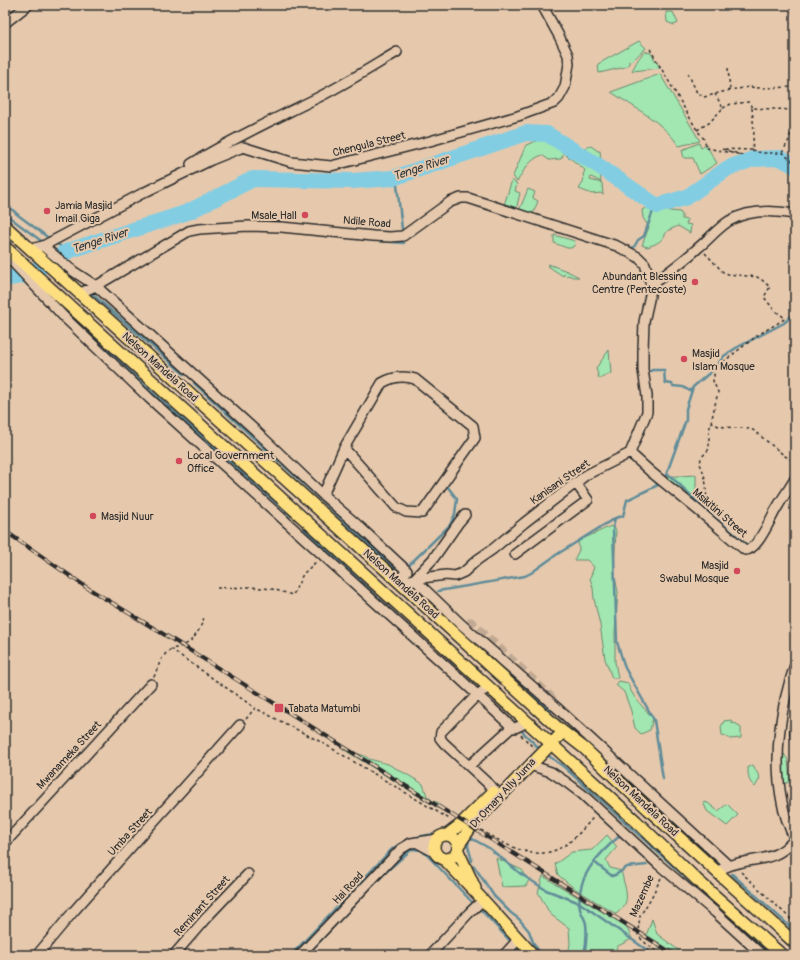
<svg xmlns="http://www.w3.org/2000/svg" width="800" height="960" viewBox="0 0 800 960" font-family="Pangolin,sans-serif">
<style>
.green{fill:#a2e6b1;stroke:#66886e}
.lines{fill:none;stroke-linecap:round;stroke-linejoin:round}
.stream{stroke:#608c99;stroke-width:2.5}
.river{stroke:#83cde3;stroke-width:16}
.minor-tunnel{stroke:#c1a993;stroke-width:9;stroke-dasharray:9 4.5;stroke-linecap:butt}
.minor-casing{stroke:#2b2b2b;stroke-width:12}
.major-casing{stroke:#2b2b2b;stroke-width:14}
.path{stroke:#2b2b2b;stroke-width:1.5;stroke-dasharray:3 3;stroke-linecap:butt}
.minor{stroke:#e6c9ad;stroke-width:9}
.major{stroke:#fedf80;stroke-width:11}
.rail-casing{stroke:#2b2b2b;stroke-width:4}
.rail{stroke:#e6c9ad;stroke-width:2.5;stroke-dasharray:8;stroke-linecap:butt}
.poi-dot{fill:#d1495b;stroke:#e6c9ad;stroke-width:1.5}
.labels{text-anchor:middle;dominant-baseline:central;stroke-width:4;stroke-linejoin:round;paint-order:stroke}
.street-label{font-size:11px;fill:#2b2b2b;stroke:#e6c9ad}
.poi-label{font-size:11px;fill:#2b2b2b;stroke:#e6c9ad;text-anchor:start}
.water-label{font-size:12px;font-style:italic;fill:#343b3d;stroke:#e6c9ad}
</style>
<rect width="100%" height="100%" fill="#e6c9ad"/>
<filter id="ink" filterUnits="userSpaceOnUse"><feTurbulence type="fractalNoise" baseFrequency=".025" numOctaves="2"/><feDisplacementMap in="SourceGraphic" scale="8" xChannelSelector="R" yChannelSelector="G"/><feConvolveMatrix kernelMatrix="1 2 1 2 8 2 1 2 1" color-interpolation-filters="sRGB"/></filter>
<g filter="url(#ink)">
<path class="green" d="M 666,12 L 673,12 L 678,23 L 674,25 L 667,22 Z
M 639,41 L 646,48 L 633,60 L 629,61 L 629,64 L 625,67 L 599,73 L 598,64 Z
M 646,51 L 647,53 L 650,52 L 660,68 L 632,71 C 636,63 639,56 646,51 Z
M 660,74 L 700,141 L 679,146 C 663,122 635,108 611,92 Z
M 544,138 L 548,138 L 565,151 L 561,159 L 549,160 L 542,155 C 529,160 524,170 517,182 L 513,176 L 526,145 Z
M 699,143 L 701,148 L 706,145 L 717,163 L 700,174 L 693,158 L 684,158 L 682,150 Z
M 591,146 L 598,151 L 600,151 L 601,160 L 585,152 L 587,147 Z
M 566,155 L 570,158 L 574,157 L 588,166 L 590,164 L 600,171 L 601,182 L 591,177 L 590,180 L 602,183 L 603,195 L 601,193 L 592,194 L 579,189 C 582,184 585,180 583,175 L 585,170 Z
M 512,180 L 517,184 L 515,191 L 520,193 L 516,210 L 504,205 Z
M 528,189 L 535,192 L 533,198 L 538,201 L 532,216 L 519,211 Z
M 649,206 L 655,211 L 662,210 L 680,212 L 682,215 L 682,219 L 688,220 L 686,224 L 691,225 L 690,233 L 678,226 L 667,231 C 663,241 657,244 647,247 L 642,245 L 649,227 L 643,218 L 642,210 Z
M 554,235 L 575,241 L 574,246 L 571,248 L 567,248 L 554,243 Z
M 548,264 L 567,271 L 579,277 L 573,277 L 568,275 L 566,276 L 564,274 L 563,276 L 548,266 Z
M 609,350 L 611,373 L 599,379 L 596,368 Z
M 696,475 L 696,496 L 691,501 L 659,477 Z
M 611,526 L 616,530 L 614,572 L 618,592 L 615,633 L 615,662 L 618,678 L 612,678 L 605,659 L 600,625 L 594,599 L 593,588 L 590,578 L 594,567 L 587,560 L 574,560 L 579,550 L 578,541 Z
M 619,681 L 628,683 C 631,696 643,707 653,718 L 650,730 L 641,734 L 635,728 L 631,711 L 624,692 L 616,685 Z
M 731,720 L 732,723 L 737,724 L 741,728 L 741,738 L 730,739 L 726,736 L 722,735 L 721,727 L 724,721 Z
M 343,749 L 365,756 L 369,759 L 388,764 L 408,775 L 423,784 L 427,796 L 433,801 L 439,803 L 441,810 Z
M 784,754 L 788,760 L 790,782 L 777,785 L 778,755 Z
M 753,765 L 760,778 L 755,787 C 748,781 748,776 748,767 Z
M 703,802 L 708,803 L 718,811 L 727,804 L 738,815 L 727,826 L 707,811 Z
M 607,835 L 617,847 L 606,860 L 610,868 L 621,871 C 623,876 623,881 625,886 C 628,900 627,905 616,914 L 574,888 L 558,875 L 555,864 L 572,852 L 592,850 Z
M 496,858 L 522,870 L 529,880 L 526,886 L 502,887 Z
M 543,876 L 626,926 L 632,939 L 618,946 L 612,955 L 568,955 L 570,944 L 569,928 L 550,914 L 538,892 Z
M 652,919 L 657,934 L 685,955 L 667,955 L 646,936 Z"/>
<g class="lines">
<path class="stream" d="M 393,178 L 397,185 L 402,229
M 5,203 L 18,215 L 50,239
M 5,214 L 44,243
M 379,241 L 404,243
M 54,242 L 68,251
M 628,249 L 634,247 L 638,240 L 644,236 L 653,211 L 657,206
M 91,293 L 184,374
M 55,301 L 145,386 L 291,516
M 647,374 L 652,370 L 664,370 L 665,383 L 672,384 L 673,386 L 683,387 L 690,391 L 692,389
M 194,383 L 396,569
M 667,473 L 714,517 L 746,544 L 750,545
M 665,478 L 686,420 L 686,409 L 693,387 L 713,370 L 724,356 L 736,348 L 784,323 L 795,313
M 615,518 L 613,528 L 617,642 L 625,668 L 654,720 L 663,779
M 304,529 L 407,625
M 409,565 L 450,525 L 455,514 L 457,499 L 447,486
M 438,591 L 525,576 L 531,573 L 556,555 L 615,518 L 623,516 L 627,500 L 658,485 L 649,475
M 442,657 L 454,667
M 505,668 L 551,711
M 497,707 L 541,750
M 572,729 L 594,750
M 546,754 L 564,767 L 771,955
M 674,822 L 715,860
M 472,861 L 468,846 L 469,837 L 489,848 L 521,874 L 546,890 L 580,903 L 654,955
M 594,862 L 612,876 L 617,874 L 627,867 L 647,865
M 474,866 L 494,896 L 511,913 L 519,919 L 529,931 L 533,942 L 541,955
M 732,874 L 795,931
M 481,910 L 511,942
M 515,947 L 524,955
M 291,955 L 391,850 C 407,837 424,835 444,833
M 307,955 L 369,889 L 388,870 L 412,849 L 421,850 L 427,855 L 473,903
M 584,955 C 586,946 587,933 586,924 C 585,918 581,914 580,909 C 575,877 599,853 622,834"/>
<path class="river" d="M 5,279 L 27,275 L 68,251 L 188,212 L 253,179 L 352,181 L 393,178 L 526,133 L 547,134 L 599,166 L 657,206 L 687,197 L 728,168 L 753,159 L 780,158 L 795,166"/>
<path class="minor-tunnel" d="M 456,628 L 464,622 L 471,622 L 549,695 L 555,703 L 561,720 L 557,727"/>
<defs>
<path id="minor" d="M 5,23 L 28,5
M 191,164 C 231,139 273,120 315,99 C 343,85 370,68 397,52
M 43,246 L 73,271 L 96,286 L 255,430 L 323,495 L 361,528 L 407,571 L 398,581
M 30,249 L 43,246 L 143,193 L 211,160 L 243,147 L 291,162 L 331,166 L 430,141 L 518,116 L 554,103 L 559,98 L 565,87 L 569,64 L 568,55 L 559,36 L 542,5
M 5,254 L 64,317 L 149,398 L 459,678 L 512,727 L 515,728 L 528,722
M 651,285 C 667,273 684,261 699,247 C 709,239 718,228 729,221 C 749,209 773,210 795,214
M 80,293 L 96,286 L 189,231 L 199,229 L 248,226 L 281,227 L 373,236 L 390,237 L 403,236 L 450,202 L 461,198 L 468,198 L 617,246 L 638,257 L 645,264 L 651,285 L 650,295 L 644,322 L 643,349 L 643,370 L 647,396 L 647,412 L 630,453 L 586,475 L 524,523 L 493,549 L 477,560 L 464,572 L 455,576 L 446,575 L 414,579 L 400,583
M 630,453 L 651,472 L 699,511 L 745,550 C 758,551 771,516 778,506 C 783,497 790,488 795,479
M 323,495 L 344,448 L 382,383 C 392,377 403,375 415,379 L 473,426 L 475,438 L 422,513 L 406,512 L 396,507 L 344,448
M 465,515 L 459,522 L 433,559 L 414,579 L 461,624 L 556,707 L 729,866
M 515,554 L 588,500 L 576,483
M 489,687 L 477,695 L 441,732 L 440,738 L 444,743 L 495,790
M 795,727 L 795,735
M 530,765 L 551,772 L 566,782 L 582,794 L 658,864 L 716,913 L 762,955
M 469,766 L 512,727
M 795,840 C 789,827 784,815 782,802 C 773,757 780,708 795,665
M 416,842 L 436,853
M 5,843 L 151,684
M 716,872 C 721,869 726,867 731,865 C 757,857 774,863 795,839
M 37,955 L 73,912 L 240,725
M 174,955 L 206,918 L 248,874
M 300,955 L 401,849 L 411,843 L 438,839
M 430,955 L 469,913 L 483,900
M 504,955 L 515,943 L 517,937"/>
<path id="major" d="M 5,226 L 400,583 L 557,727 L 584,748 L 648,809 L 795,943
M 5,247 L 636,821 L 697,880 L 782,955
M 447,835 L 460,825 L 493,792
M434 847a12 12 0 1 1 24 0a12 12 0 1 1-24 0Z
M 458,846 L 473,824 L 563,732
M 458,851 L 475,888
M 444,859 L 483,900 L 533,955"/>
</defs>
<use href="#minor" class="minor-casing"/>
<use href="#major" class="major-casing"/>
<path class="path" d="M 791,5 L 794,16 L 793,28 L 795,33
M 650,49 L 697,130 L 704,139 L 707,148 L 742,155 L 722,149 L 752,150
M 728,68 L 730,90
M 688,73 L 697,93 L 704,97 L 730,90 L 750,87 L 760,88 L 795,87
M 723,108 L 731,104 L 749,102 L 752,108 L 795,110
M 752,108 L 754,132 L 752,150 L 762,153 L 782,153 L 795,163
M 697,130 L 709,123 L 723,108 L 715,94
M 782,153 L 790,138 L 793,110
M 705,253 L 723,272 L 728,274 L 757,277 L 762,280 L 770,287 L 764,297 L 774,310 L 785,318 L 783,320 L 758,335 L 723,362 L 715,370 L 713,381 L 718,392 L 709,431 L 709,449 L 701,458 L 700,464 C 706,476 708,492 705,505
M 711,422 C 720,430 741,426 753,430 L 785,456 L 795,462
M 217,588 L 251,587 L 272,589 L 293,595 L 303,574 L 317,561
M 171,649 L 255,708
M 154,677 C 158,667 161,656 170,650 C 174,648 178,648 182,646 C 194,642 201,628 204,617
M 246,719 L 255,708 L 321,742 L 451,820
M 521,735 L 534,748
M 481,830 C 513,849 543,867 574,838 C 581,832 587,824 593,818
M 741,872 L 795,923
M 661,878 L 651,898 L 640,916 L 638,931 L 638,935 L 643,941 L 661,955
M 652,955 L 656,950"/>
<use href="#minor" class="minor"/>
<use href="#major" class="major"/>
<defs>
<path id="rail" d="M 5,531 L 86,587 L 183,646 L 675,955"/>
</defs>
<use href="#rail" class="rail-casing"/>
<use href="#rail" class="rail"/>
</g>
</g>
<g class="poi-dot">
<circle cx="47" cy="211" r="4"/>
<circle cx="305" cy="215" r="4"/>
<circle cx="695" cy="282" r="4"/>
<circle cx="684" cy="359" r="4"/>
<circle cx="179" cy="461" r="4"/>
<circle cx="93" cy="516" r="4"/>
<circle cx="737" cy="571" r="4"/>
<rect x="274" y="703" width="10" height="10" rx="2"/>
</g>
<g class="labels">
<g class="street-label">
<text transform="translate(369 144) rotate(-14)">Chengula Street</text>
<text transform="translate(367 222) rotate(5)">Ndile Road</text>
<text transform="translate(160 367) rotate(42)">Nelson Mandela Road</text>
<text transform="translate(560 482) rotate(-35)">Kanisani Street</text>
<text transform="translate(720 513) rotate(41)">Msikitini Street</text>
<text transform="translate(401 584) rotate(42)">Nelson Mandela Road</text>
<text transform="translate(69 755) rotate(-47)">Mwanameka Street</text>
<text transform="translate(503 793) rotate(-47)">Dr.Omary Ally Juma</text>
<text transform="translate(641 801) rotate(43)">Nelson Mandela Road</text>
<text transform="translate(130 832) rotate(-48)">Umba Street</text>
<text transform="translate(348 888) rotate(-47)">Hai Road</text>
<text transform="translate(642 896) rotate(-66)">Mazembe</text>
<text transform="translate(202 906) rotate(-48)">Reminant Street</text>
</g>
<g class="poi-label">
<text x="55" y="205">Jamia Masjid<tspan x="55" dy="13">Imail Giga</tspan></text>
<text x="297" y="215" text-anchor="end">Msale Hall</text>
<text x="687" y="276" text-anchor="end">Abundant Blessing<tspan x="687" dy="13">Centre (Pentecoste)</tspan></text>
<text x="692" y="353">Masjid<tspan x="692" dy="13">Islam Mosque</tspan></text>
<text x="187" y="455">Local Government<tspan x="187" dy="13">Office</tspan></text>
<text x="101" y="516">Masjid Nuur</text>
<text x="729" y="565" text-anchor="end">Masjid<tspan x="729" dy="13">Swabul Mosque</tspan></text>
<text x="288" y="708">Tabata Matumbi</text>
</g>
<g class="water-label">
<text transform="translate(421 168) rotate(-18)">Tenge River</text>
<text transform="translate(100 241) rotate(-18)">Tenge River</text>
</g>
</g>
<rect width="800" height="960" fill="none" stroke="#e6c9ad" stroke-width="20"/>
<rect x="10" y="10" width="780" height="940" fill="none" stroke="#2b2b2b" stroke-width="1.5" filter="url(#ink)"/>
</svg>
